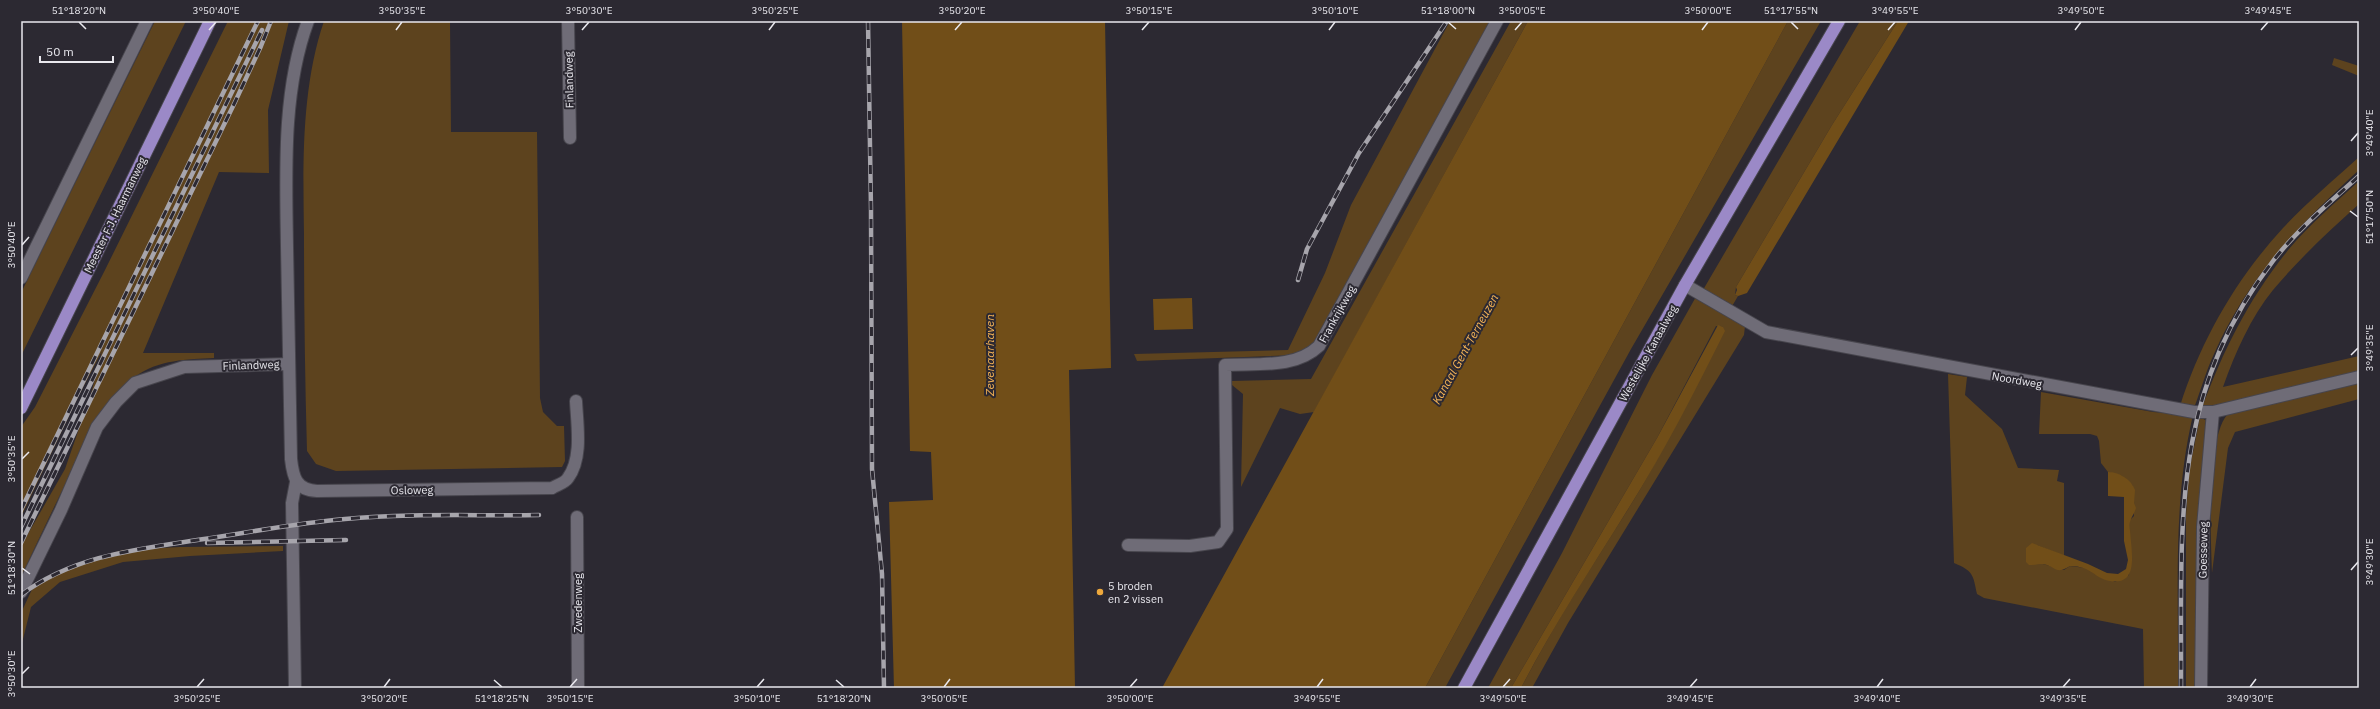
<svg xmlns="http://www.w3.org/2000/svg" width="2380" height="709" viewBox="0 0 2380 709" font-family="'IBM Plex Sans',sans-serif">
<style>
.green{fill:#5d431e}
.water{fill:#714e18}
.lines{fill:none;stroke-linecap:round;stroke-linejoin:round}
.minor-casing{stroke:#47454d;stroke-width:14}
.major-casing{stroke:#47454d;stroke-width:14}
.minor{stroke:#6f6c77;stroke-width:12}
.major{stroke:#9b89c7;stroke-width:12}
.rail-casing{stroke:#a7a5ac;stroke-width:4.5}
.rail{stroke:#2c2932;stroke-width:3;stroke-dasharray:9;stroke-linecap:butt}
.ticks{fill:none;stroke:#e9e8ee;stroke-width:1.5}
.poi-dot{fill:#eea83c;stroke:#2c2932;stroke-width:1.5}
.labels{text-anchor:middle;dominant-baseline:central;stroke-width:4;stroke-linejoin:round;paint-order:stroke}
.street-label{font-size:11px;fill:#e9e8ee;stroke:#2c2932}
.poi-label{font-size:11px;fill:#e9e8ee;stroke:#2c2932;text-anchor:start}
.water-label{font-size:12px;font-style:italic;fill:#f6b456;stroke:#2c2932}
.neatline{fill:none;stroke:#e9e8ee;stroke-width:1.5}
.ticks-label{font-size:10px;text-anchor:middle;fill:#e9e8ee}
</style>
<rect width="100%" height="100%" fill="#2c2932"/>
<path class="green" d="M 155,21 L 186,21 L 21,356 L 21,293 Z
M 228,21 L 289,21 L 268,110 L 269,173 L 219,172 L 143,353 L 214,353 L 214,358 C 188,359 158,360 136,376 C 99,402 82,447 64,487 C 49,517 35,547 21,577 L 21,546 L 65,469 L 91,394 L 102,351 L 78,397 L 21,517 L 21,427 L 35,407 L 105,270 Z
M 324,21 L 450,21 L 451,132 L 537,132 L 540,398 L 543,412 L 557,426 L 564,426 L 565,461 L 562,467 L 336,471 L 316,464 L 307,451 C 305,379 304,307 304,235 C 303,164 301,89 324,21 Z
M 1450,21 L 1494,21 L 1313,344 L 1297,355 L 1137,361 L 1134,354 L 1288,350 L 1325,273 L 1351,205 Z
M 1511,21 L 1528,21 L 1314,412 L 1300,414 L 1280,408 L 1241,487 L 1243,394 L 1232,385 L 1232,381 L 1311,379 Z
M 1788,21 L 1821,21 L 1631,349 L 1445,688 L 1425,688 Z
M 1860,21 L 1898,21 L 1832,125 L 1736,287 L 1735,295 L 1738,296 L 1731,308 L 1703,290 Z
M 2334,58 L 2359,66 L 2359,76 L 2332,65 Z
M 2359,157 L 2359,170 C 2298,226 2248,277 2214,354 C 2206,371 2201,390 2194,408 L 2180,406 C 2201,340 2236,279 2283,228 C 2306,203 2334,180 2359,157 Z
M 2359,181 L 2359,204 C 2329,231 2299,259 2273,290 C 2251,317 2235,353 2223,387 L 2359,356 L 2359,375 L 2221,406 L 2202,408 C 2223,350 2250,297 2289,249 C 2310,224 2335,203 2359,181 Z
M 1697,295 L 1745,326 L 1744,335 L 1568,623 L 1532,688 L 1521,688 C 1552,628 1589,571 1625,514 C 1663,455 1692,390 1723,327 L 1716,326 L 1657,438 L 1511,688 L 1488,688 L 1562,553 L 1652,375 Z
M 1948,374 L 1967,377 L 1965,395 L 2002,429 L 2018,468 L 2059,470 L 2057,481 L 2064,483 L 2064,556 L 2037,545 L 2043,564 L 2064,570 L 2070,566 L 2086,568 L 2115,582 L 2129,575 L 2130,520 L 2134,516 L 2133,486 L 2122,476 L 2108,472 L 2101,463 L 2099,441 L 2097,436 L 2090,434 L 2039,434 L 2041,392 L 2153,412 L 2193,415 C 2172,503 2179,598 2178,688 L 2144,688 L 2143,629 L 1984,598 L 1977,594 C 1973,574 1973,571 1954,563 Z
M 2359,380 L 2359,399 L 2235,432 L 2228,448 L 2212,573 C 2211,539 2205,432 2230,412 Z
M 2200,417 L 2207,421 L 2199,688 L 2186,688 L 2186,516 L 2189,472 Z
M 283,546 L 283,551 L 190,556 L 123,562 L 60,582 L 31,607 L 22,643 L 21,688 L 21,613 L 34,585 L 49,576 L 84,561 L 123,550 L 180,547 Z"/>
<path class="water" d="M 902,21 L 1105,21 L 1111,368 L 1069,370 L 1075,688 L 894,688 L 889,502 L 933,500 L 931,452 L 910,451 Z
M 1528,21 L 1788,21 L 1425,688 L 1162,688 Z
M 1898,21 L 1909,21 L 1747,293 L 1738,296 L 1735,295 L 1737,290 L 1736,287 L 1832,125 Z
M 1192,298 L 1193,329 L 1154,330 L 1153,299 Z
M 1718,325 L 1723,327 L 1725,331 C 1694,393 1662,456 1625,514 C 1589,572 1552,628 1521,688 L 1511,688 L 1657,438 Z
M 2108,472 C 2119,472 2131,479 2135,490 L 2134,503 L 2136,508 C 2135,512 2131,518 2130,522 C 2128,540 2144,587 2110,581 C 2095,579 2092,566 2070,566 C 2055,575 2057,567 2043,564 C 2039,564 2034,565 2029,565 L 2026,562 L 2026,548 L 2032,543 L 2088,564 L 2107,573 L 2118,574 L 2126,569 L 2128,560 L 2124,541 L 2124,497 L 2108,496 Z"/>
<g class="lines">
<defs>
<path id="minor" d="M 308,21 C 282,91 286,173 287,247 C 288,318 290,388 291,459 C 293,477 296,490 317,491 L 552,488 C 557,485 565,483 568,478 C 583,458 577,424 576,401
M 568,21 L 570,138
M 21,278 L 147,21
M 1685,285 L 1766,332 L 2194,412 L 2213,412 L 2359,377
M 577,517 L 578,688
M 1128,545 L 1190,546 L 1218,542 L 1227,529 L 1225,365 C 1257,363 1295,369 1319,346 L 1497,21
M 21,592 L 61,510 L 97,427 L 116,402 L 135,383 L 184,367 L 289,364
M 295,688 L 292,503 L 296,482
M 2201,688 L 2203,527 L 2213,412"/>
<path id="major" d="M 21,408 L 210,21
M 1464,688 L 1685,285 L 1839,21"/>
</defs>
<use href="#minor" class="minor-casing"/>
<use href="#major" class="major-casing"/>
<use href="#minor" class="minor"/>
<use href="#major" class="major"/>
<defs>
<path id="rail" d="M 868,21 L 871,210 L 872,469 L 882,574 L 884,688
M 1298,280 L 1307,249 L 1359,153 L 1447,21
M 21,510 L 258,21
M 21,527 L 262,30
M 21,543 L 235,102 L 261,46 L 271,21
M 207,543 L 346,540
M 21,595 C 74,555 139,549 204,539 C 251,532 298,523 345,519 C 409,513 474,516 539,515
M 2181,688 C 2182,528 2169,396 2273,261 C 2298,229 2329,203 2359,176"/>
</defs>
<use href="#rail" class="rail-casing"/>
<use href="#rail" class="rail"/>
</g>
<path class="ticks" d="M 79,22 L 86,29M 1448,22 L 1456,29M 1791,22 L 1798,29M 209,30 L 216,22M 396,30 L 402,22M 582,30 L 589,22M 769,30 L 775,22M 955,30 L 962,22M 1142,30 L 1149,22M 1329,30 L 1335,22M 1515,30 L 1522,22M 1702,30 L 1708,22M 1888,30 L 1895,22M 2075,30 L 2081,22M 2261,30 L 2268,22M 2351,141 L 2358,133M 2350,211 L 2358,217M 22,245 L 29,237M 2351,355 L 2358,348M 22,459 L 29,452M 22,568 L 30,574M 2351,570 L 2358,562M 22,674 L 29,667M 494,680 L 502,687M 836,680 L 844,687M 197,687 L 204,679M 384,687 L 390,679M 570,687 L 577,679M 757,687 L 764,679M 944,687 L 950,679M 1130,687 L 1137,679M 1317,687 L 1323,679M 1503,687 L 1510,679M 1690,687 L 1697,679M 1877,687 L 1883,679M 2063,687 L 2070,679M 2250,687 L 2256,679"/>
<circle class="poi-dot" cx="1100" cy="592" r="4"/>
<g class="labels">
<g class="street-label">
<text transform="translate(569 80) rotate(-91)">Finlandweg</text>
<text transform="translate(115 215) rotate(-64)">Meester F.J. Haarmanweg</text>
<text transform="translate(1337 314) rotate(-61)">Frankrijkweg</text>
<text transform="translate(1648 353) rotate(-61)">Westelijke Kanaalweg</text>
<text transform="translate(251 365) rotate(-2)">Finlandweg</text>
<text transform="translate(2017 380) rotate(10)">Noordweg</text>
<text transform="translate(412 490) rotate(-1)">Osloweg</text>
<text transform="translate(2203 550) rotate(-89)">Goesseweg</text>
<text transform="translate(578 603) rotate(-90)">Zwedenweg</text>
</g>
<g class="poi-label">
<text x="1108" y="586">5 broden<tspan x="1108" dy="13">en 2 vissen</tspan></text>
</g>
<g class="water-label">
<text transform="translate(1465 349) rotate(-61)">Kanaal Gent-Terneuzen</text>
<text transform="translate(989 355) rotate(-90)">Zevenaarhaven</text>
</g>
</g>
<rect width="2380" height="709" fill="none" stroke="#2c2932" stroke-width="44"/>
<path d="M40 56v6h73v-6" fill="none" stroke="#e9e8ee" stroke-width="2"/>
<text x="46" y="56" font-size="12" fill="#e9e8ee" stroke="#2c2932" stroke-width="3" paint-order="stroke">50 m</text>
<rect x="22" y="22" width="2336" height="665" class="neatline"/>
<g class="ticks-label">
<text x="79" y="14">51°18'20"N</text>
<text x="216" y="14">3°50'40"E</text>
<text x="402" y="14">3°50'35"E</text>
<text x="589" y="14">3°50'30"E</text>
<text x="775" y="14">3°50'25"E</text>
<text x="962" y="14">3°50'20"E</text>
<text x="1149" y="14">3°50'15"E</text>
<text x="1335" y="14">3°50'10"E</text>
<text x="1448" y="14">51°18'00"N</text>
<text x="1522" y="14">3°50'05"E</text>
<text x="1708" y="14">3°50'00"E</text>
<text x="1791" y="14">51°17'55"N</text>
<text x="1895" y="14">3°49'55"E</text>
<text x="2081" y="14">3°49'50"E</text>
<text x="2268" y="14">3°49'45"E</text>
<text transform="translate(2369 133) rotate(-90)" y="4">3°49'40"E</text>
<text transform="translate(2369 217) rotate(-90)" y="4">51°17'50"N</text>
<text transform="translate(11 245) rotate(-90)" y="4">3°50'40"E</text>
<text transform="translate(2369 348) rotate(-90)" y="4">3°49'35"E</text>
<text transform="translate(11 459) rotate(-90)" y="4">3°50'35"E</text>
<text transform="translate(2369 562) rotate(-90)" y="4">3°49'30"E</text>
<text transform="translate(11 568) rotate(-90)" y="4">51°18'30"N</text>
<text transform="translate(11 674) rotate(-90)" y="4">3°50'30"E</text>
<text x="197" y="702">3°50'25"E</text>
<text x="384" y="702">3°50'20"E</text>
<text x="502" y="702">51°18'25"N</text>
<text x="570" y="702">3°50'15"E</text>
<text x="757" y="702">3°50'10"E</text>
<text x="844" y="702">51°18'20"N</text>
<text x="944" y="702">3°50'05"E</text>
<text x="1130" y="702">3°50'00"E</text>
<text x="1317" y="702">3°49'55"E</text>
<text x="1503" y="702">3°49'50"E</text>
<text x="1690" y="702">3°49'45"E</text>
<text x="1877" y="702">3°49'40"E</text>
<text x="2063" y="702">3°49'35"E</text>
<text x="2250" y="702">3°49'30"E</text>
</g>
</svg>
